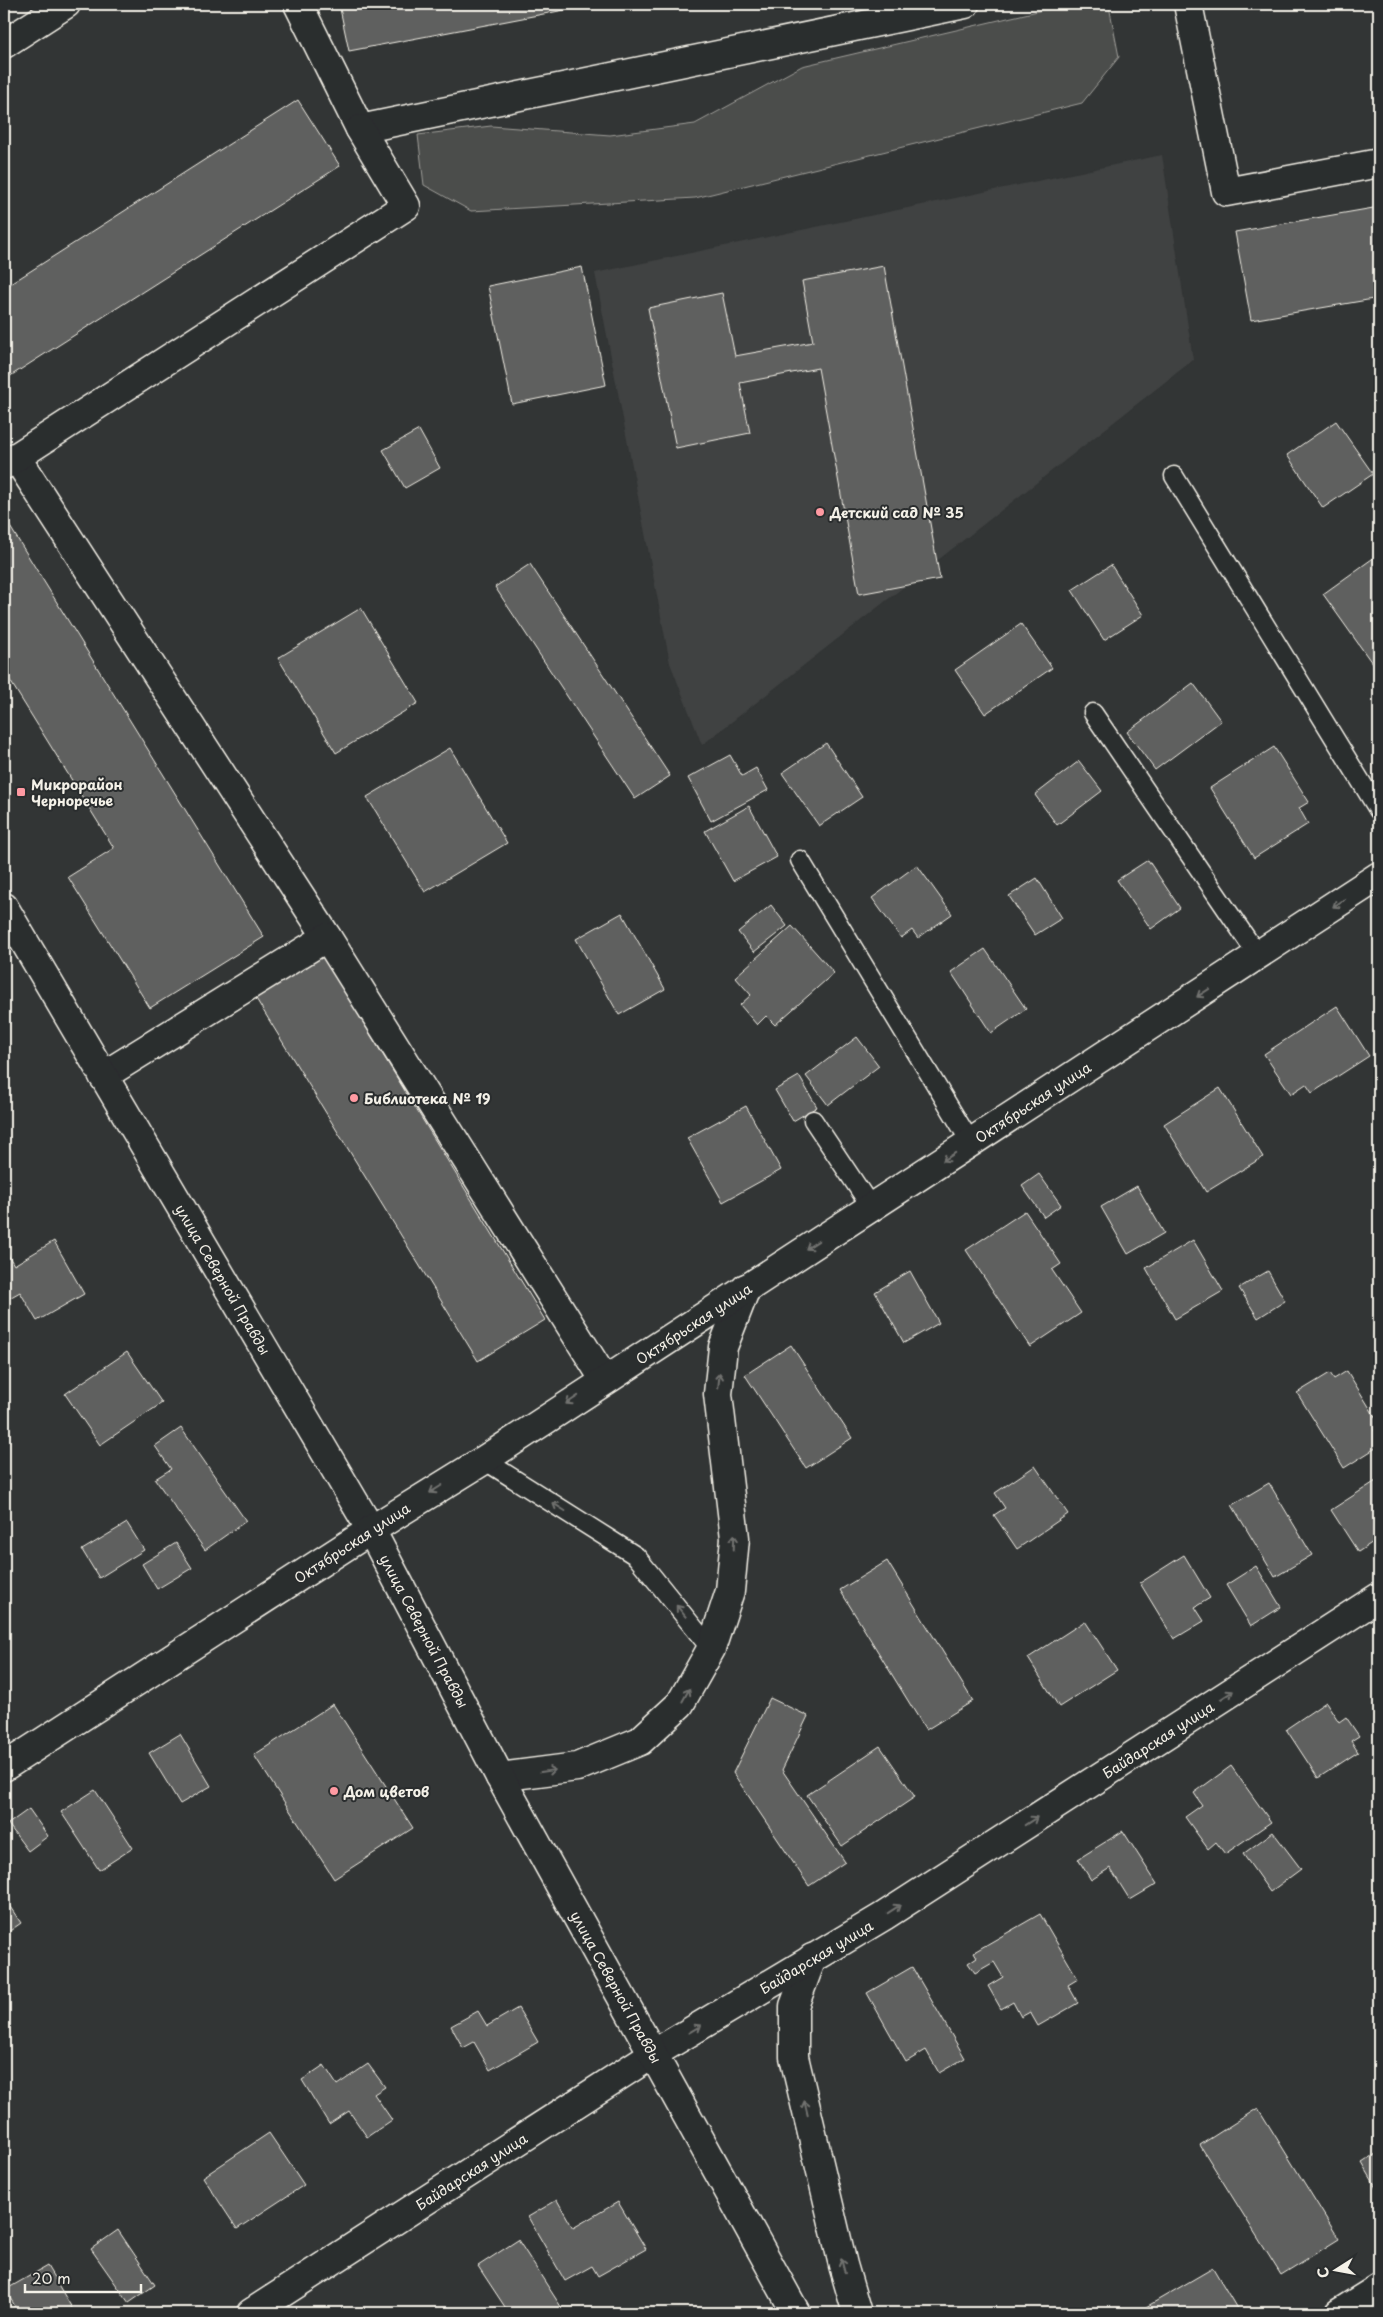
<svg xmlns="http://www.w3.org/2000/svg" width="1383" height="2317" viewBox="0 0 1383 2317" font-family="'Playpen Sans',sans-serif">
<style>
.built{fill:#404242}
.green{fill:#4b4d4c;stroke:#a09f9a}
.building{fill:#5f605f;stroke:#f4f1e8}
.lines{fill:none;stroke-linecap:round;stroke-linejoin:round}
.lane-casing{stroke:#f4f1e8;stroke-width:21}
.street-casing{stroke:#f4f1e8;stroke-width:31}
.secondary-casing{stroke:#f4f1e8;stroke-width:31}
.highway-casing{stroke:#f4f1e8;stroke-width:31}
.lane{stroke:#2a2d2e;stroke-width:18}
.street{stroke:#2a2d2e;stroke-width:28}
.secondary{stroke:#2a2d2e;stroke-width:28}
.highway{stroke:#2a2d2e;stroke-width:28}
.oneway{stroke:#71726f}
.poi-dot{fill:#ff9aa2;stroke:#2a2d2e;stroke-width:2}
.labels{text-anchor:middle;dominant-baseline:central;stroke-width:4;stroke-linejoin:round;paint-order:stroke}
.poi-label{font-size:14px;font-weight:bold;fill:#f4f1e8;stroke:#2a2d2e;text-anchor:start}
.street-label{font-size:14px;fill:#f4f1e8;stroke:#2a2d2e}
</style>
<rect width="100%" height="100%" fill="#323535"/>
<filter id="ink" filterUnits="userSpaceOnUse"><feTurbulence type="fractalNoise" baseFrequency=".02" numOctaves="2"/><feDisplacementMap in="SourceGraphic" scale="10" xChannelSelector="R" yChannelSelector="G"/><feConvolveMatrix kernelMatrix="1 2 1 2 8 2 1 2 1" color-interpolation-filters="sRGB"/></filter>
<g filter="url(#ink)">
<path class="built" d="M 1162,155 L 1193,360 L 702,745 L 670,663 L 595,273 Z"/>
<path class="green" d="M 1109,6 L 1119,57 L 1082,103 L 695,198 L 471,211 L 424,185 L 418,135 L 491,126 L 610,135 L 695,124 L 802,66 L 1042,10 Z"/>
<path class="building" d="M 339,4 L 596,4 L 349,51 Z
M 298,100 L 340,166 L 4,380 L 4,288 Z
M 1379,207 L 1379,298 L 1251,320 L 1235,232 Z
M 884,266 L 940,579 L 859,594 L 818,368 L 740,383 L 750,433 L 676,448 L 648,308 L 722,293 L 735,356 L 813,342 L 802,281 Z
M 582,267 L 606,385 L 512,404 L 488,286 Z
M 1336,421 L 1373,474 L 1323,508 L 1287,455 Z
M 419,430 L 440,468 L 405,488 L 383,450 Z
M 4,517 L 264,937 L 150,1008 L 68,877 L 114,848 L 4,671 Z
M 1379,554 L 1379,658 L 1372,663 L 1323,594 Z
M 530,564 L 670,776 L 635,799 L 495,587 Z
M 1111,565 L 1143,615 L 1104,640 L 1072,590 Z
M 361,608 L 418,703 L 336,753 L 278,658 Z
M 1021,624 L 1052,668 L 985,714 L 955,670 Z
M 1193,683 L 1221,721 L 1155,770 L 1127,732 Z
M 826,743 L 862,797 L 819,826 L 782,773 Z
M 1274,747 L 1309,802 L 1299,808 L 1308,824 L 1254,858 L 1210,788 Z
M 450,748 L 507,843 L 425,892 L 367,797 Z
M 730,755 L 742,776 L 756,768 L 768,790 L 711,821 L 688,778 Z
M 1079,761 L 1102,791 L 1057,825 L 1035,795 Z
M 749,806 L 777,857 L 733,881 L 705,831 Z
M 1148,860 L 1180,908 L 1151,929 L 1117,880 Z
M 917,865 L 952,914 L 918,938 L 912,930 L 901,938 L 872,898 Z
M 1037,878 L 1062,918 L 1035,935 L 1009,896 Z
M 771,905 L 787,926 L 754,952 L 738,932 Z
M 622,913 L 665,989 L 619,1015 L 576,939 Z
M 792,926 L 834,973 L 775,1025 L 766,1016 L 757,1025 L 740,1005 L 751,995 L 735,977 Z
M 985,949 L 1026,1009 L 991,1033 L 951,972 Z
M 322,955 L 545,1320 L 478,1361 L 255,997 Z
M 1337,1006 L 1369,1056 L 1312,1093 L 1306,1084 L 1291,1094 L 1264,1054 Z
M 857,1037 L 879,1066 L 828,1105 L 806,1076 Z
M 799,1076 L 817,1107 L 793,1121 L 775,1090 Z
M 1220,1088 L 1263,1157 L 1206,1192 L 1164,1124 Z
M 746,1106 L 781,1170 L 723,1202 L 687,1138 Z
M 1039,1174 L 1061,1205 L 1044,1217 L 1022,1186 Z
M 1137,1186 L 1164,1233 L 1128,1254 L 1101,1207 Z
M 1025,1211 L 1061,1264 L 1052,1270 L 1081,1313 L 1030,1347 L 966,1250 Z
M 1193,1240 L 1223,1291 L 1175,1319 L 1146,1268 Z
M 54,1241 L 84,1294 L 37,1321 L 20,1292 L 4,1301 L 4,1248 L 14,1265 Z
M 910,1271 L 939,1323 L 904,1343 L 875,1292 Z
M 1268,1271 L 1285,1301 L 1258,1318 L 1239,1288 Z
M 791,1345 L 852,1438 L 806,1468 L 745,1375 Z
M 127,1352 L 162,1403 L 100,1445 L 65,1394 Z
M 1347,1371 L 1379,1423 L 1379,1427 L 1374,1430 L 1379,1438 L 1379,1446 L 1344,1468 L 1297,1393 L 1330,1373 L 1334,1379 Z
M 181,1428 L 246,1521 L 205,1550 L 155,1479 L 171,1469 L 155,1446 Z
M 1035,1466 L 1068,1514 L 1017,1549 L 994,1515 L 1005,1508 L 995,1493 Z
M 1379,1479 L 1379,1538 L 1358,1552 L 1331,1510 Z
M 1269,1483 L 1312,1555 L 1275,1577 L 1232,1505 Z
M 127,1523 L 144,1550 L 99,1578 L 82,1550 Z
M 176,1543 L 192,1568 L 157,1589 L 142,1564 Z
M 1184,1555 L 1210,1598 L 1195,1607 L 1204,1621 L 1174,1639 L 1140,1583 Z
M 887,1561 L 973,1701 L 926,1730 L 840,1590 Z
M 1256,1566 L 1281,1607 L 1251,1626 L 1226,1585 Z
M 1085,1621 L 1117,1670 L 1059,1707 L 1028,1658 Z
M 770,1698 L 808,1716 L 782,1770 L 845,1862 L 809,1886 L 733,1773 Z
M 1326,1702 L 1339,1722 L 1346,1717 L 1359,1736 L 1351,1741 L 1358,1752 L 1318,1778 L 1286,1729 Z
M 333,1704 L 413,1828 L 334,1879 L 254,1755 Z
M 180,1734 L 211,1786 L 180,1804 L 149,1753 Z
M 880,1746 L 915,1797 L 842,1846 L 807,1795 Z
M 1231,1766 L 1271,1822 L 1225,1854 L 1216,1842 L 1208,1849 L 1185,1817 L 1202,1805 L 1194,1793 Z
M 95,1790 L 133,1848 L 99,1870 L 61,1812 Z
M 29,1809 L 48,1836 L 28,1851 L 8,1824 Z
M 1123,1831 L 1157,1884 L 1130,1900 L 1110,1868 L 1091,1880 L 1078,1859 Z
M 1273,1832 L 1301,1869 L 1270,1892 L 1243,1854 Z
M 4,1898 L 21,1923 L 4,1935 Z
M 1040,1914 L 1078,1979 L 1068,1985 L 1078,2003 L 1038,2026 L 1030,2012 L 1021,2017 L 1013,2002 L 1001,2009 L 988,1986 L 1003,1977 L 994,1962 L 975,1973 L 968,1963 L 977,1957 L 974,1952 Z
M 912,1967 L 965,2058 L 939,2073 L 926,2050 L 906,2062 L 867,1993 Z
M 518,2008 L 538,2042 L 490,2070 L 474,2042 L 463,2048 L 451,2026 L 478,2011 L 487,2026 Z
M 368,2064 L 385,2087 L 374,2094 L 392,2120 L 367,2137 L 349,2111 L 329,2124 L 302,2080 L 324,2065 L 337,2085 Z
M 1258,2108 L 1339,2239 L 1281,2275 L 1200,2145 Z
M 269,2133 L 304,2185 L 237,2229 L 203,2177 Z
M 1379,2152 L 1379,2192 L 1362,2163 Z
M 557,2200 L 573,2228 L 618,2202 L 646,2249 L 598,2276 L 592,2266 L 565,2281 L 528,2217 Z
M 118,2230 L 155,2285 L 129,2303 L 91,2249 Z
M 518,2240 L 565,2313 L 509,2313 L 478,2266 Z
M 47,2266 L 75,2313 L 4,2313 L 15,2306 L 5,2290 Z
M 1213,2268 L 1239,2312 L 1150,2313 L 1146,2307 Z"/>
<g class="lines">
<defs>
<path id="lane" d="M 1174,476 L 1379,811
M 1093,713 L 1259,957
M 800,860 L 971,1143
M 813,1120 L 871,1207
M 484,1460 L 636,1556 L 711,1649"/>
<g id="street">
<path d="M 298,4 L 360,129 L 965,4"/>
<path d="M 1188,4 L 1226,192 L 1379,163"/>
<path d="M 4,44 L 66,4"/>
<path d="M 16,457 L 327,937"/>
<path d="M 4,465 L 406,206 L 360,129"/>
<path d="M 103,1076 L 327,937 L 604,1379"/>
<path d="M 4,1767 L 371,1530"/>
<path d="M 500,1777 L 577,1767 L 640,1741 L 680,1704 L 711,1649 L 730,1591 L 735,1538 L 718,1394 L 723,1347 L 746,1288"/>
<path id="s1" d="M 251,2313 L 653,2054"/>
<path d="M 1339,2313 L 1379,2288"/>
</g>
<g id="secondary">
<path id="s2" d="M 4,907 L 371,1530"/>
</g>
<g id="highway">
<path d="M 812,1958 L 794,2006 L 794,2057 L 843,2265 L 857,2313"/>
<path id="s3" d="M 653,2054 L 884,1916 L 1379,1597"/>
<path id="s4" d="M 796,2313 L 500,1777 L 371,1530 L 484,1460 L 1379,876"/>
</g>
</defs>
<use href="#lane" class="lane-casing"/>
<use href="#street" class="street-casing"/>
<use href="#secondary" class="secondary-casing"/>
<use href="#highway" class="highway-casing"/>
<use href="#lane" class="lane"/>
<use href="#street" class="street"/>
<use href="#secondary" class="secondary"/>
<use href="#highway" class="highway"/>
</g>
<defs><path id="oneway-shaft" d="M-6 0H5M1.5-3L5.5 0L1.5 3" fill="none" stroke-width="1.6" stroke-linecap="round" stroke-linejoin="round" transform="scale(1.25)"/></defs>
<g class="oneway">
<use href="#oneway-shaft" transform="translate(1339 903) rotate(146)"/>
<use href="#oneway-shaft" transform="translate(1203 993) rotate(147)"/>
<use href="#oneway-shaft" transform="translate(949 1157) rotate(147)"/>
<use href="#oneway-shaft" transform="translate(812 1245) rotate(147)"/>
<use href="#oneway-shaft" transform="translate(719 1380) rotate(-84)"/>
<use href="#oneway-shaft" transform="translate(572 1400) rotate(146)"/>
<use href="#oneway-shaft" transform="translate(436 1489) rotate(148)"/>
<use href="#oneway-shaft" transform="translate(559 1507) rotate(-148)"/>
<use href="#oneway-shaft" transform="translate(734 1542) rotate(-88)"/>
<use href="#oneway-shaft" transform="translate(681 1611) rotate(-129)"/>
<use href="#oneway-shaft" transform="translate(686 1695) rotate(-61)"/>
<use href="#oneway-shaft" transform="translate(1227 1695) rotate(-33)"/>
<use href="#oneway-shaft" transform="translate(548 1771) rotate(-8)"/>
<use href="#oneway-shaft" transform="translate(1031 1821) rotate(-33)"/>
<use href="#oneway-shaft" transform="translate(894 1909) rotate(-33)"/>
<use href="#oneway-shaft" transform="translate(695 2029) rotate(-31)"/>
<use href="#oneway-shaft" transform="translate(806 2108) rotate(-103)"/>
<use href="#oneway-shaft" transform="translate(843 2266) rotate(-105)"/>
</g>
</g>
<g class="poi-dot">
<circle cx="820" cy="512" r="5"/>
<rect x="16" y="787" width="10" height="10" rx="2.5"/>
<circle cx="354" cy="1098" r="5"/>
<circle cx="334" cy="1791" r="5"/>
</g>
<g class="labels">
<g class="poi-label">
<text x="830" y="512">Детский сад № 35</text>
<text x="31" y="784">Микрорайон<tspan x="31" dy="16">Черноречье</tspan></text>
<text x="364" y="1098">Библиотека № 19</text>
<text x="344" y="1791">Дом цветов</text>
</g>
<g class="street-label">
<text stroke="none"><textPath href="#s4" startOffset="1679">Октябрьская улица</textPath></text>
<text stroke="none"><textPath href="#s2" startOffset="432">улица Северной Правды</textPath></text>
<text stroke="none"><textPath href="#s4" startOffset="1274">Октябрьская улица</textPath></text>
<text transform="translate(352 1543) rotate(-33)">Октябрьская улица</text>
<text transform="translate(424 1631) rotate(62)">улица Северной Правды</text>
<text stroke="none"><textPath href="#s3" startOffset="595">Байдарская улица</textPath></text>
<text stroke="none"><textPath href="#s3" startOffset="190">Байдарская улица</textPath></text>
<text transform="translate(616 1987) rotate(61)">улица Северной Правды</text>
<text stroke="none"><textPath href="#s1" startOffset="262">Байдарская улица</textPath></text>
</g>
</g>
<rect width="1383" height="2317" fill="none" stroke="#2a2d2e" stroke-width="20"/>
<rect x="10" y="10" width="1363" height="2297" fill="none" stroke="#f4f1e8" stroke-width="2" filter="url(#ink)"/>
<g transform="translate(1336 2270) rotate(259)" stroke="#2a2d2e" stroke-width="4" paint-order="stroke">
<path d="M0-4L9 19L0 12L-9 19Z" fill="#f4f1e8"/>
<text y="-8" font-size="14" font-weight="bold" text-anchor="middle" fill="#f4f1e8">С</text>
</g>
<path d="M25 2284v8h116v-8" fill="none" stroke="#f4f1e8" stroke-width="2.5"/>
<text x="32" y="2284" font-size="15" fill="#f4f1e8" stroke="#2a2d2e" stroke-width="4" paint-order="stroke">20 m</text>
</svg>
